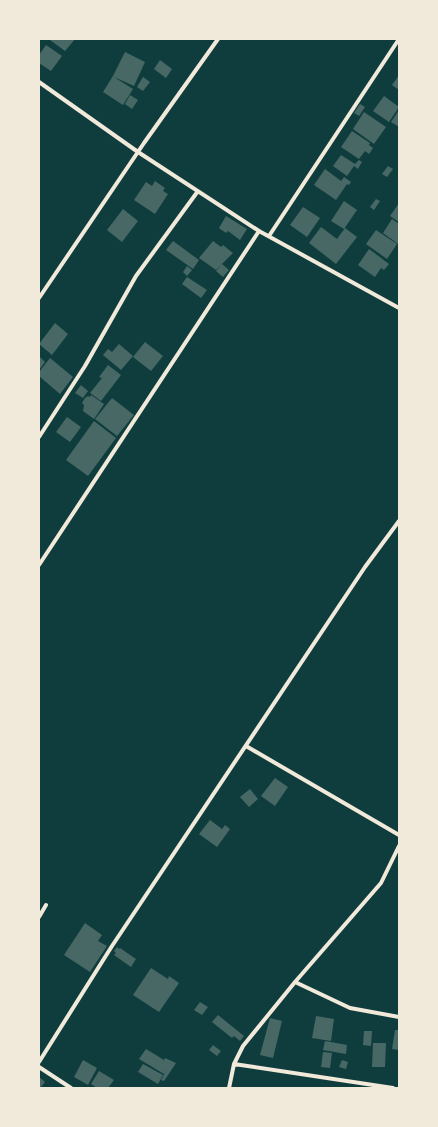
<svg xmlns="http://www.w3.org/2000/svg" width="438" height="1127" viewBox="0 0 438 1127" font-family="Manrope,sans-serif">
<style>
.building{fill:#486865}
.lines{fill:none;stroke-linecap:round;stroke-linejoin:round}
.minor{stroke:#f1e9da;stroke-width:4}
</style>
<rect width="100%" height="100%" fill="#0f3d3e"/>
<path class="building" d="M 51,39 L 75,39 L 65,51 L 50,40 Z
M 46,45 L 62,56 L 51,71 L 39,63 L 39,55 Z
M 125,52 L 145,62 L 134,86 L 114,77 L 133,89 L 123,105 L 103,92 L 113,76 Z
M 160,60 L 172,69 L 166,78 L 154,69 Z
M 399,75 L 399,90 L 392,85 Z
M 143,77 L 150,82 L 143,91 L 137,87 Z
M 130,95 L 138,100 L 132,109 L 125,104 Z
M 384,96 L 399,107 L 389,122 L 373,111 Z
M 360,104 L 365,107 L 359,116 L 354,113 Z
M 399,110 L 399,127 L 391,122 Z
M 364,112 L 386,127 L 374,144 L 353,129 Z
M 352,131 L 370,143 L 369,145 L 373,148 L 369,154 L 365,151 L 359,159 L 341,147 Z
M 341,155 L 355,164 L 359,160 L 362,162 L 358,169 L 354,166 L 347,176 L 333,166 Z
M 388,166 L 393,169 L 387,177 L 382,174 Z
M 325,169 L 341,181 L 344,177 L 351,182 L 349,185 L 347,184 L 336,200 L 314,185 Z
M 155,181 L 165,188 L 163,191 L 168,194 L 155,214 L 134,200 L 146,182 L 152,186 Z
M 376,199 L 380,201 L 374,210 L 370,207 Z
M 344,201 L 357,210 L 344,229 L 331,221 Z
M 399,203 L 399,222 L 390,216 Z
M 303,207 L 320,218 L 307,237 L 290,225 Z
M 123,209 L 138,221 L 122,242 L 107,230 Z
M 226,216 L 247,229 L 240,240 L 228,231 L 226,233 L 219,228 Z
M 392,219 L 399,224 L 398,244 L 383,233 Z
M 321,227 L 337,239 L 345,228 L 357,237 L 336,264 L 309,243 Z
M 376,230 L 397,244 L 387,259 L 366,244 Z
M 173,241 L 199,260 L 193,269 L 166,250 Z
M 213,241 L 221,247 L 223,245 L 233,253 L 216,270 L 199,258 Z
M 369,249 L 389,264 L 384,270 L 381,268 L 375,277 L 358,265 Z
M 222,264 L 229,270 L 223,277 L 216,271 Z
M 187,266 L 192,270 L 187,276 L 183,272 Z
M 187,277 L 207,290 L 201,298 L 182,284 Z
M 55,323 L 68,334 L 52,355 L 39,344 Z
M 145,342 L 163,356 L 151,371 L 133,357 Z
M 119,344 L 133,356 L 121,370 L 103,355 L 108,349 L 112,352 Z
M 39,356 L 45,362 L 39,370 Z
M 50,358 L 73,377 L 60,394 L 39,376 L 39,372 Z
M 108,365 L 121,375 L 101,401 L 90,393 L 102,378 L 99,377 Z
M 81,385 L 88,391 L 83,398 L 75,393 Z
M 91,395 L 104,404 L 94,419 L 83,411 L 84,405 L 82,403 L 85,398 L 88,396 L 90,397 Z
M 112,398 L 134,415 L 117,436 L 95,419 Z
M 67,417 L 81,427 L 70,442 L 56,432 Z
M 94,421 L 116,438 L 88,476 L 66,460 Z
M 275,778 L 288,787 L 275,806 L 261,796 Z
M 250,789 L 258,799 L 249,807 L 240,797 Z
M 210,820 L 222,829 L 225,825 L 230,829 L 217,847 L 199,834 Z
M 85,923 L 102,935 L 98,941 L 107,946 L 90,972 L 64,955 Z
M 117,947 L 119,949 L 120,948 L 136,959 L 131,967 L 114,955 L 116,953 L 114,951 Z
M 151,968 L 168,979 L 169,976 L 179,983 L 159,1012 L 133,995 Z
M 200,1002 L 208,1007 L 202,1015 L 194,1010 Z
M 218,1015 L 244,1036 L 240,1041 L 234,1036 L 232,1038 L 212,1022 Z
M 316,1016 L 334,1019 L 331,1041 L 312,1038 Z
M 270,1018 L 282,1021 L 273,1058 L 260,1055 Z
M 395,1030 L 399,1030 L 399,1050 L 392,1049 Z
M 364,1031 L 372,1031 L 371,1046 L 363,1045 Z
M 325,1041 L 347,1045 L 346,1054 L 323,1050 Z
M 373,1043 L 386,1043 L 385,1067 L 372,1067 Z
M 213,1045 L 221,1051 L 217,1056 L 209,1050 Z
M 146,1049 L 164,1060 L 165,1058 L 176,1063 L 164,1081 L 161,1080 L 167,1069 L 164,1074 L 139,1059 Z
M 323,1052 L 332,1053 L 330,1068 L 321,1067 Z
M 83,1060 L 97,1068 L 88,1085 L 74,1077 Z
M 342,1060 L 348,1062 L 346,1069 L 339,1067 Z
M 143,1064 L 163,1075 L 158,1084 L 138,1072 Z
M 99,1071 L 114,1080 L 108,1088 L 97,1088 L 91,1084 Z
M 39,1077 L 45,1082 L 41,1087 L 43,1088 L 39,1088 Z"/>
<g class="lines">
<path class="minor" d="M 39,82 L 138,152 L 259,231 L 399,308
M 269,236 L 399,39
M 39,298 L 144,143 L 218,39
M 39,437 L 85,366 L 136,276 L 198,191
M 39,565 L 259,231
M 246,746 L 399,835
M 39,917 L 46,905
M 295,982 L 350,1008 L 399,1017
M 39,1062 L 112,946 L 365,567 L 399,521
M 234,1064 L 393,1088
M 39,1067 L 71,1088
M 229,1088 L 234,1064 L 243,1046 L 295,982 L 381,883 L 399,846"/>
</g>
<rect width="438" height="1127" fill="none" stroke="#f1e9da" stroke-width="80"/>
</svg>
